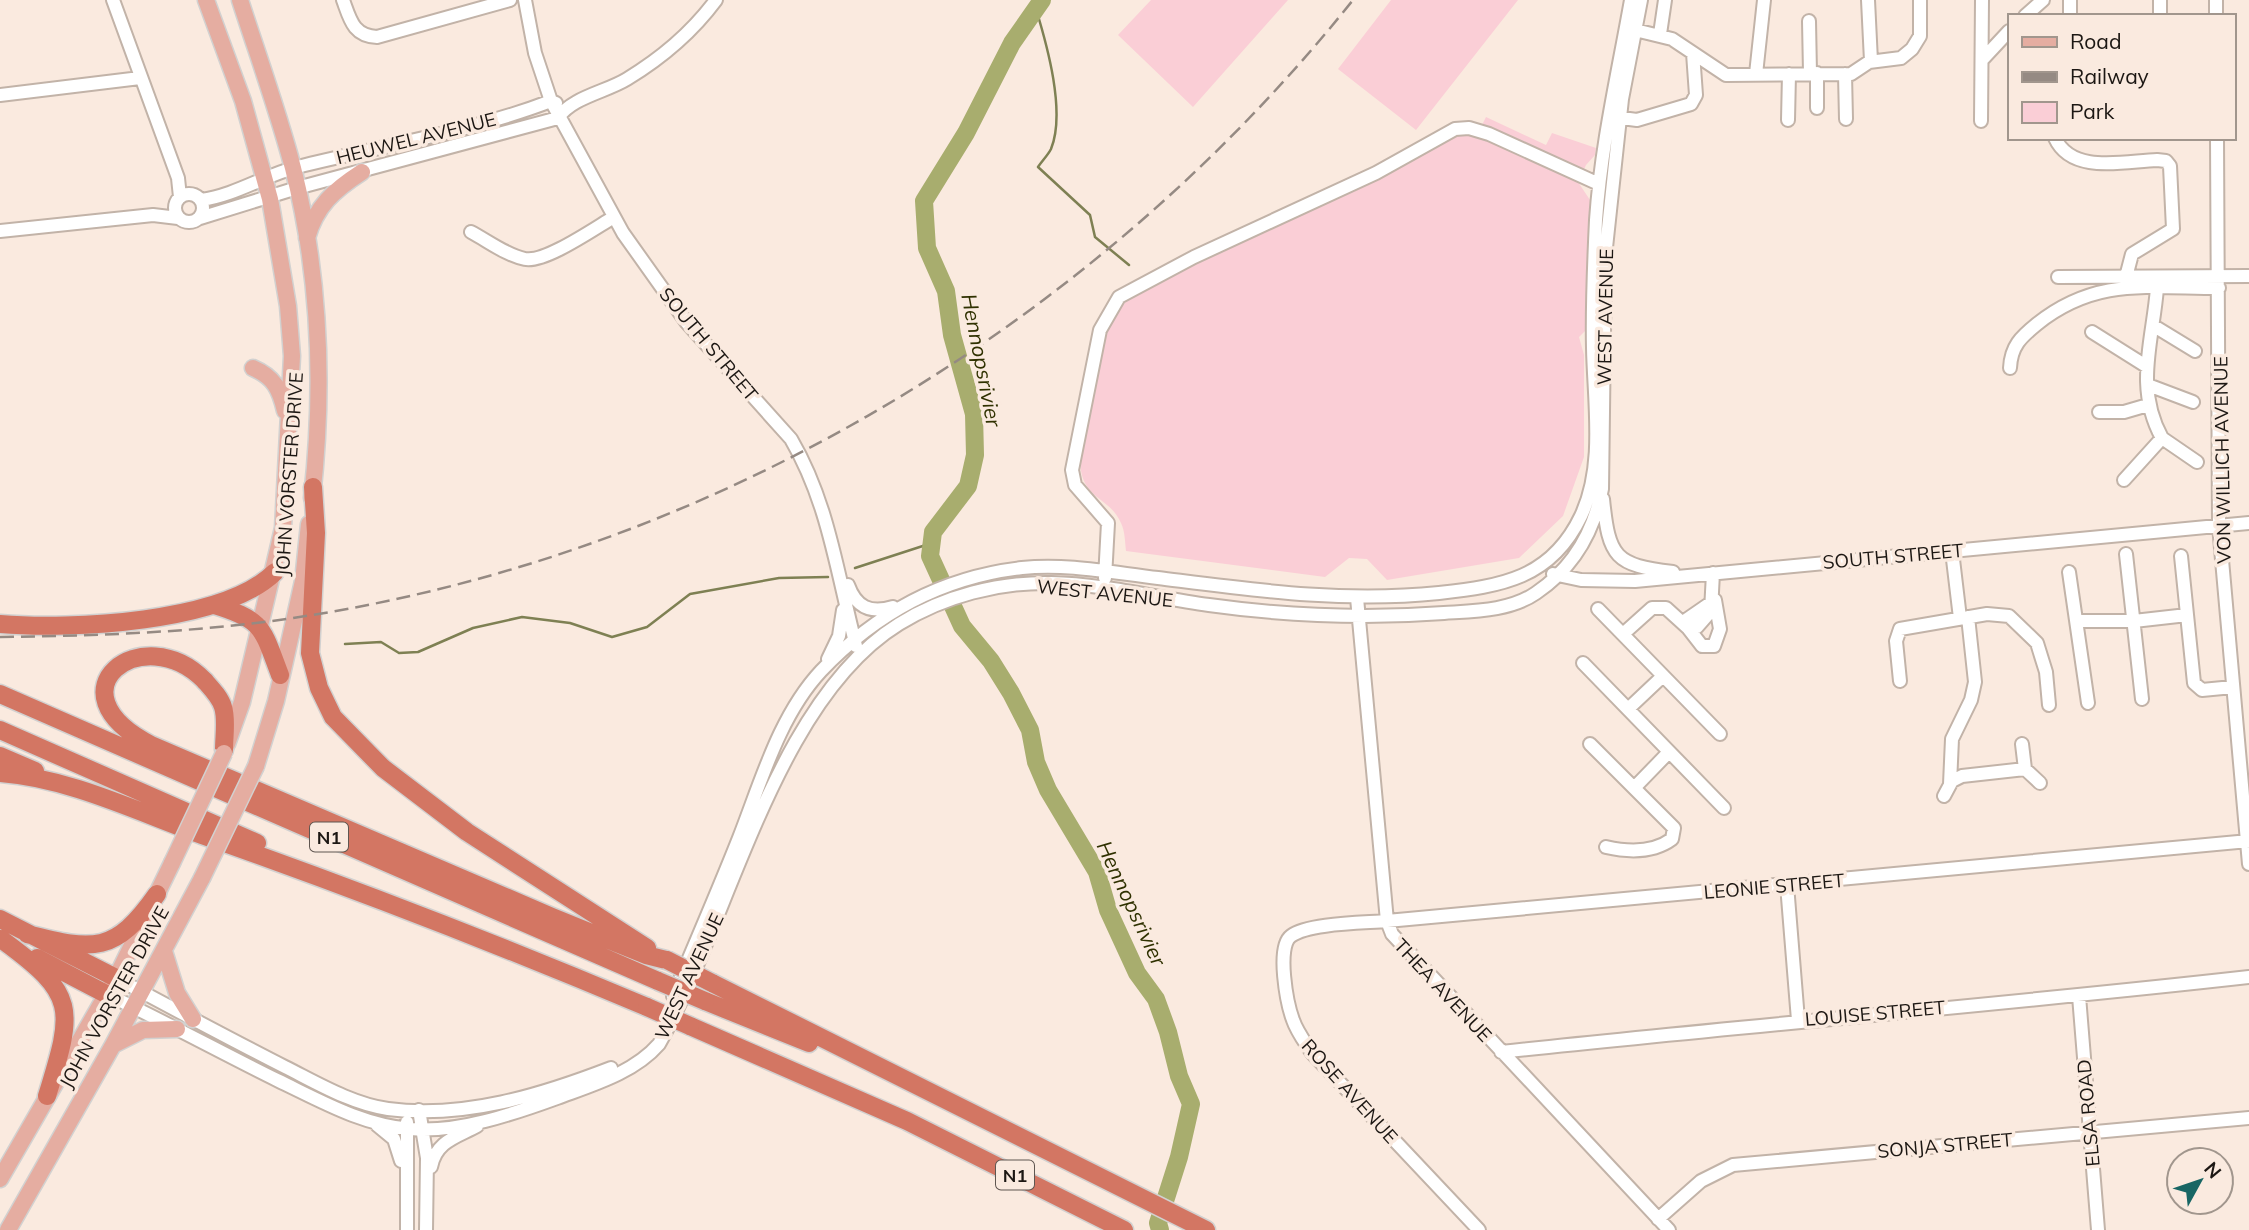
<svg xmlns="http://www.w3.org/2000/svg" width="2249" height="1230" viewBox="0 0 2249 1230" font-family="Mulish,sans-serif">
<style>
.park{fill:#faced6}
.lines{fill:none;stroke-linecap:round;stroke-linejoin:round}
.stream{stroke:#7e8053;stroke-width:2.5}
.river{stroke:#a8ad6e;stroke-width:18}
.minor-casing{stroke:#c2b3a8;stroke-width:16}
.major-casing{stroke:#d2d1d0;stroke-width:19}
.highway-casing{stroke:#d2d1d0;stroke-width:21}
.minor{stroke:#fff;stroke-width:12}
.major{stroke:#e5ada1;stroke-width:16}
.highway{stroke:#d37663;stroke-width:18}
.rail{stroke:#958a83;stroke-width:2.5;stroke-dasharray:14 7;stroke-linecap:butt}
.major-bridge-casing{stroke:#d2d1d0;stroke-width:19;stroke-linecap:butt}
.highway-bridge-casing{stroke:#d2d1d0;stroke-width:21;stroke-linecap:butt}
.major-bridge{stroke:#e5ada1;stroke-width:16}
.highway-bridge{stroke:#d37663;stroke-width:18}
.labels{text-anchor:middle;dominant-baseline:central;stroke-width:7;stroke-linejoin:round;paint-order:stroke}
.shield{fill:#faeadf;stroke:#5f5650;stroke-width:2}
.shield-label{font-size:18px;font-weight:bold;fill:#1c1713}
.street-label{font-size:19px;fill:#1c1713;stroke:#faeadf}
.water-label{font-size:21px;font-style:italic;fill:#2f3100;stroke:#faeadf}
</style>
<rect width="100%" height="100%" fill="#faeadf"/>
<path class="park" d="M 1151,0 L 1288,0 L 1193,107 L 1118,35 Z
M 1391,0 L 1518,0 L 1416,130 L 1338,69 Z
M 1486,117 L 1546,145 L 1552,133 L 1596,148 L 1595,155 L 1586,165 L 1578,182 L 1590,200 L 1585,331 L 1579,337 L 1584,355 L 1584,457 L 1563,516 L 1519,558 L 1387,580 L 1367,559 L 1349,558 L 1325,577 L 1126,551 C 1125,542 1125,531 1121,523 C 1108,494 1079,501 1080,456 L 1108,323 L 1129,298 L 1145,291 L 1140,279 L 1373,168 L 1447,126 L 1462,121 L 1482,125 Z"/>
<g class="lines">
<path class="stream" d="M 1036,9 C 1047,45 1066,112 1051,149 C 1048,155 1042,161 1038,167 L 1090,215 L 1095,237 L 1129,265
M 855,568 L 932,543
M 345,644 L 381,642 L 399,653 L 418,652 L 473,628 L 522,617 L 570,623 L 612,637 L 647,627 L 690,594 L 779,578 L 828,577"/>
<path class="river" d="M 1042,0 L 1012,43 L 966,133 L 924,201 L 927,248 L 946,291 L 952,335 L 974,414 L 975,455 L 968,486 L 933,532 L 930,556 L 962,626 L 991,661 L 1011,693 L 1030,730 L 1036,762 L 1048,790 L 1097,872 L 1108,910 L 1137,973 L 1156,999 L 1168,1032 L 1179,1076 L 1191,1104 L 1179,1157 L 1158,1223 L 1160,1230"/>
<defs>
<path id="minor" d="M 113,0 L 178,178 L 180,197
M 343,0 C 350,19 353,36 377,37 L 510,0
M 525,0 L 535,53 L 551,101 L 623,233 L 687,323 L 791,439 C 829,504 837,574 856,646
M 1868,0 L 1871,61
M 2070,0 L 2070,16
M 2025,16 L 2043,0
M 2160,16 L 2160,0
M 2216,16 L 2216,0
M 1809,21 L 1810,73
M 1631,29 L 1672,39 L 1726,75 L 1851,74 L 1869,62 L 1901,58 L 1912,49 L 1920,36 L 1920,0
M 1660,34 L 1665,0
M 1982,60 L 2009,31
M 1817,73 L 1817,108
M 1756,74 L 1764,0
M 1845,74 L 1846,119
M 0,95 L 140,78
M 1614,117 L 1637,120 L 1691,104 L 1696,95 L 1693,53
M 1788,120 L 1789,74
M 1981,121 L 1982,0
M 2055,138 C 2072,175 2125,161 2157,160 L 2166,161 L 2170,166 L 2173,229 L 2132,254 L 2126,277
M 2217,138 L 2219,526 L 2249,864
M175 208a14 14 0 1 1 28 0a14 14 0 1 1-28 0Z
M 201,200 C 236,195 263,176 297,167 C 381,146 470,132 551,101 L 556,103
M 200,218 L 297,188 L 558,118 C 572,97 606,92 627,79 C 660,59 693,31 716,0
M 0,231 L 153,215 L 178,218
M 471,232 C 488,241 506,255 525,259 C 545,263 595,228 614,217
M 2058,277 L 2249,276
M 2154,326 L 2195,351
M 2092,332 L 2146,366
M 2010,368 C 2011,346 2021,337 2037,324 C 2096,277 2148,288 2219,288
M 2148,385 L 2193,402
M 2099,412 L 2124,412 L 2148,405
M 2162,438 L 2197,462
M 2124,480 L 2162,438 C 2134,387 2153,341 2157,288
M 1603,499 C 1609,558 1615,565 1673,572
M 1952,551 L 1960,618
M 2126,554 L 2142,699
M 2181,556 L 2194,683 L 2202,690 L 2233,687
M 2069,572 L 2088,703
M 1553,574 L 1581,580 L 1635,581 L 2249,523
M 1105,578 L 1108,523 L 1075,485 L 1072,470 L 1100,330 L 1119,297 L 1194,257 L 1376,173 L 1455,129 L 1469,128 L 1489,134 L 1599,184
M 848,585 C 856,607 870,614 893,607
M 1357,598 L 1387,921 L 1392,934 L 1669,1230
M 1598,609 L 1720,734
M 2077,621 L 2134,621 L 2187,615
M 1683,622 L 1712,602
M 1688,628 L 1702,646 L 1714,646 L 1720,629 L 1715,600
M 1623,634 L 1652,608 L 1666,608 L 1688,628 L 1697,627 L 1711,611 L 1713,573
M 828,659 L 839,636 L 843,610
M 1583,663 L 1724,808
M 1900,681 L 1896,641 L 1900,629 L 1987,614 L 2009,616 L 2037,643 L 2046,672 L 2049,705
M 1628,709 L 1663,676
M 1590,744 L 1674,828 L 1672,839 C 1653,853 1628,852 1606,847
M 2022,744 L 2025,769
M 1950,784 L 1952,739 L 1971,700 L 1975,682 L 1968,617
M 1635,787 L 1669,752
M 1944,796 L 1952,781 L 1962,776 L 2025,769 L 2040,783
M 1787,885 L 1798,1020
M 116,978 C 172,1008 228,1038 285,1067 C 317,1083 352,1104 388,1109 C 464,1119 541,1095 611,1068
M 106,994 C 164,1021 220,1052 277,1080 C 321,1101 362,1125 411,1129 C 458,1133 513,1114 557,1098 C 592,1085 634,1073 659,1044 C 730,920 774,701 899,624 C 944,596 999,582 1051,583 C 1104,584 1157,598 1209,605 C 1288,616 1364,619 1444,613 C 1474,611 1510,611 1536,593 C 1573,568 1594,531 1602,489 L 1605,257 L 1622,99 L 1641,0
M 673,996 C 695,944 718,891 739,838 C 761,782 779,716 821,671 C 876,613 943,577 1022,568 C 1067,563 1114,573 1158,578 C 1254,590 1342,603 1439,593 C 1501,586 1551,579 1581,516 C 1605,466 1594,402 1593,348 C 1592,305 1594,262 1596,220 C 1601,146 1618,73 1631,0
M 2079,996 L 2098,1230
M 1501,1052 C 1750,1025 2000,1005 2249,977
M 419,1110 L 427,1158 L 426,1230
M 407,1122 L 407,1230
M 377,1125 L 394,1139 L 401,1161
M 431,1167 C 436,1141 457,1137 477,1126
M 1658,1219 L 1701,1181 L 1733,1165 L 2249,1118
M 1479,1230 L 1312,1053 C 1305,1042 1297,1032 1293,1020 C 1287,1004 1276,947 1291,936 C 1308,923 1365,923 1387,921 L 2249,841"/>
<path id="major" d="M 206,0 L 243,101 L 270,199 L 288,306 L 292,356 L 283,528 L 242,702 L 227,744
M 240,0 C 258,56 278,111 293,168 C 320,275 324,389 312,498
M 307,238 C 316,206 334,190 362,172
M 253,368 C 274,377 280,389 285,411
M 256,766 L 276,701 L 303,581 L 309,524
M 164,951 L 177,993 L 193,1019
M 113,1045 L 143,1030 L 177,1029
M 0,1179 L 116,978 L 172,863
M 8,1230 L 113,1045 L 202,878"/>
<path id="highway" d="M 313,487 L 316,533 L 310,653 L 319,688 L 333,717 L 383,768 L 467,832 L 647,948
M 214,605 C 264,620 262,628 280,675
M 0,624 C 70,630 223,623 275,572
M 0,694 L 658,981
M 0,730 L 257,843
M 224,750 C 224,736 227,719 223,707 C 220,697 211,688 204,680 C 143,618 46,691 151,745 L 552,917 L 646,955 L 666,960
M 0,756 L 35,771
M 0,773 C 69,778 138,812 202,835 C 353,888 500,945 647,1007
M 0,919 L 116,978
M 27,934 C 94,951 115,954 157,894
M 1,939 C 78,995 74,1008 47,1096
M 37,958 L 106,994
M 712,983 L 1206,1230
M 705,1001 L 809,1043
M 690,1026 L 907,1121 L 1124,1230"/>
</defs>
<use href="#minor" class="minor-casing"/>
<use href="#major" class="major-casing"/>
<use href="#highway" class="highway-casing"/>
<use href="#minor" class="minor"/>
<use href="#major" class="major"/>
<use href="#highway" class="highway"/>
<path class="rail" d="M 0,637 C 88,636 177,633 264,622 C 690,567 1086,334 1353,0"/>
<defs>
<path id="major-bridge" d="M 172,863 L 224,753
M 202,878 L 256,766"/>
<path id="highway-bridge" d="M 667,960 L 712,983
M 658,981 L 705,1001
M 647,1007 L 690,1026"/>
</defs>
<use href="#major-bridge" class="major-bridge-casing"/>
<use href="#highway-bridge" class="highway-bridge-casing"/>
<use href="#major-bridge" class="major-bridge"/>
<use href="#highway-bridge" class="highway-bridge"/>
</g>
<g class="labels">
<g class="shield">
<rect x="310" y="822.5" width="38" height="29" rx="5"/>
<rect x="996" y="1160.5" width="38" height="29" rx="5"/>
</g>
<g class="shield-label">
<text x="329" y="837">N1</text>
<text x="1015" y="1175">N1</text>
</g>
<g class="street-label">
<text transform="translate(416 138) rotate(-14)">HEUWEL AVENUE</text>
<text transform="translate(1605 317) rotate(-89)">WEST AVENUE</text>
<text transform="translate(709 344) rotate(50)">SOUTH STREET</text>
<text transform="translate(2222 460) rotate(-91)">VON WILLICH AVENUE</text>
<text transform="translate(289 474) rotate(-86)">JOHN VORSTER DRIVE</text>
<text transform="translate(1893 556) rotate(-5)">SOUTH STREET</text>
<text transform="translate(1105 593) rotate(6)">WEST AVENUE</text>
<text transform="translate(1774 886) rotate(-5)">LEONIE STREET</text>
<text transform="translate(689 976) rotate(-65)">WEST AVENUE</text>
<text transform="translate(1443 990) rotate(47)">THEA AVENUE</text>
<text transform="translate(114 997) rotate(-61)">JOHN VORSTER DRIVE</text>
<text transform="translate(1875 1013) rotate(-5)">LOUISE STREET</text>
<text transform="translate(1350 1091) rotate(48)">ROSE AVENUE</text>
<text transform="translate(2088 1113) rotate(-95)">ELSA ROAD</text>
<text transform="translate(1945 1145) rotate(-5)">SONJA STREET</text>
</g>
<g class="water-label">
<text transform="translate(982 360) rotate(79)">Hennopsrivier</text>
<text transform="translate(1132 903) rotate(65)">Hennopsrivier</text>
</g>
</g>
<rect x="2008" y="14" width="228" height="126" fill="#faeadf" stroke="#a1968d" stroke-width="2"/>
<rect x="2022" y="37" width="35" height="10" fill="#e5ada1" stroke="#a1968d" stroke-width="2"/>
<text x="2070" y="49" font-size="21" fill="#1c1713">Road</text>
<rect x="2022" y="72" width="35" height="10" fill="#958a83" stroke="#a1968d" stroke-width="2"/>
<text x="2070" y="84" font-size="21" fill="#1c1713">Railway</text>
<rect x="2022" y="102" width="35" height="21" fill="#faced6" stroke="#a1968d" stroke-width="2"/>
<text x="2070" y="119" font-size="21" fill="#1c1713">Park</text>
<g transform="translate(2200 1181) rotate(50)"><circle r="33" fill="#faeadf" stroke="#a1968d" stroke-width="2"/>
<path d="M0-5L12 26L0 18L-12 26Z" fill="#186664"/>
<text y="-10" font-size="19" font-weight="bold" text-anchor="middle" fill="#1c1713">N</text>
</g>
</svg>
